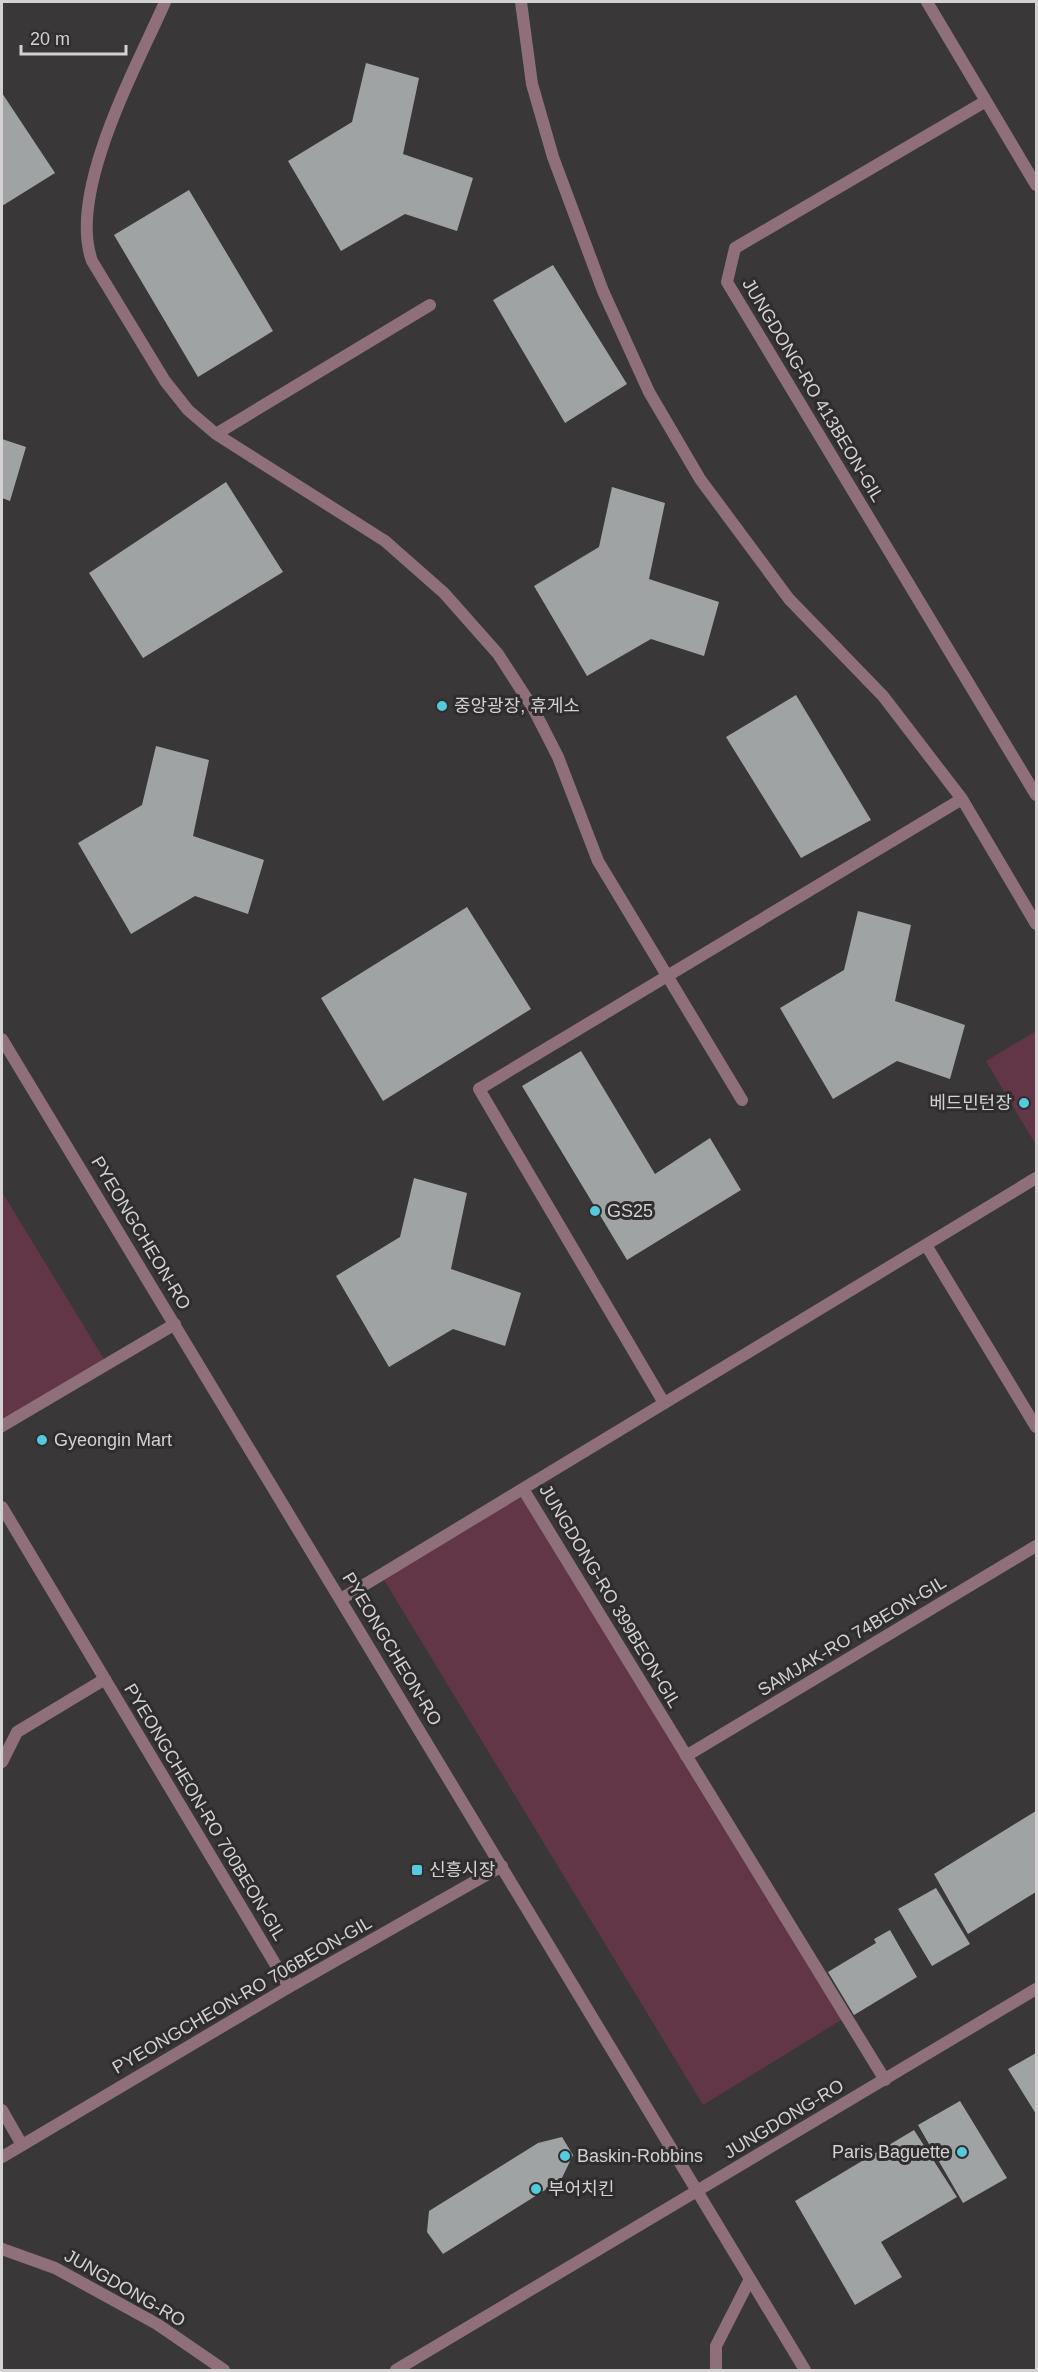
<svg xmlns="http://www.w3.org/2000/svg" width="1038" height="2372" viewBox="0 0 1038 2372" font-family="Helvetica,'Noto Sans KR',sans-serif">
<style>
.green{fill:#633647}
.building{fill:#a0a3a4}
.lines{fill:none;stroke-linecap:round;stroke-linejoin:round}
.service{stroke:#8f707a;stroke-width:12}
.minor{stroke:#8f707a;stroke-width:12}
.tertiary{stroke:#8f707a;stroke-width:12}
.poi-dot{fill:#54cade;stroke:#2f2d2d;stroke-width:2}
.labels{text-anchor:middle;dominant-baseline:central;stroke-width:6;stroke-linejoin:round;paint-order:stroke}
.street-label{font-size:18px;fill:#d3d1d1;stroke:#2f2d2d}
.poi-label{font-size:18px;fill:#d3d1d1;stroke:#2f2d2d;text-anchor:start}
</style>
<rect width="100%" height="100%" fill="#393737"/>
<path class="green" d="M 1036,1031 L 1036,1145 L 986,1061 Z
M 2,1192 L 107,1364 L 2,1426 Z
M 523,1489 L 846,2017 L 703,2105 L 381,1575 Z"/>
<path class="building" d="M 366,63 L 419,78 L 403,154 L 473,178 L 457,231 L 405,214 L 341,251 L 288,161 L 352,122 Z
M 2,93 L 55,173 L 2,206 Z
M 189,190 L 273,331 L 198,377 L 114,235 Z
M 553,265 L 627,384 L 565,423 L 493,300 Z
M 2,439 L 26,447 L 10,501 L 2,498 Z
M 226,482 L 283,572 L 143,658 L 89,573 Z
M 612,487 L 665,503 L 649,579 L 719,602 L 704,656 L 651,639 L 587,676 L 534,586 L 599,547 Z
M 796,695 L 871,820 L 801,858 L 726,737 Z
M 156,746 L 209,760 L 193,836 L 264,860 L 248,914 L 195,896 L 131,934 L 78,843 L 142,805 Z
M 467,907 L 531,1009 L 383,1101 L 321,998 Z
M 858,911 L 911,925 L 895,1001 L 965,1025 L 950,1079 L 897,1061 L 833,1099 L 780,1008 L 844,970 Z
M 581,1051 L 655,1174 L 710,1138 L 741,1190 L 627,1260 L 522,1086 Z
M 414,1178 L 467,1193 L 451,1269 L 521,1293 L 505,1346 L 453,1329 L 389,1367 L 336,1276 L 400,1237 Z
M 1036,1811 L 1036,1892 L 968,1934 L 934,1874 Z
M 936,1888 L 970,1944 L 932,1966 L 898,1909 Z
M 890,1930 L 917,1977 L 854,2015 L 828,1972 L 876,1943 L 874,1939 Z
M 1036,2053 L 1036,2114 L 1008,2069 Z
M 960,2101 L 1007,2178 L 963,2203 L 918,2125 Z
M 914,2130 L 957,2197 L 881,2242 L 902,2277 L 855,2305 L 795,2201 Z
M 562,2137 L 573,2155 L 561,2180 L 443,2254 L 427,2232 L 429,2211 L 538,2143 Z"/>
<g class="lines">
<path class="service" d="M 165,2 C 137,66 67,192 92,261 L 165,381 L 188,410 L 216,434 L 385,541 L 444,593 L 498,654 L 533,708 L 558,757 L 598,861 L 742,1100
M 521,2 L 532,84 L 553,157 L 603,291 L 649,392 L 700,479 L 789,599 L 883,696 L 962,799 L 1036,924
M 216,434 L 430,305
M 664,1403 L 479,1089 L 962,799
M 2,1762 L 17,1732 L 105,1679
M 2,2249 L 55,2268 L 157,2324 L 224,2370
M 716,2370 L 716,2346 L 750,2279"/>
<path class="minor" d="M 927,2 L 1036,185
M 986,101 L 735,248 L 727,282 L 1036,795
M 2,1039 L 805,2370
M 926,1245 L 1036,1427
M 2,1426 L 175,1324
M 523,1489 L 885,2080
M 2,1507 L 289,1987
M 341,1599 L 1036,1178
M 686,1756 L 1036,1546
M 2,2110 L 22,2145
M 2,2157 L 289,1987 L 502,1866"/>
<path class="tertiary" d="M 396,2370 L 1036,1989"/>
</g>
<g class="poi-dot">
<circle cx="442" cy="706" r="6"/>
<circle cx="1024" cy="1103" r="6"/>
<circle cx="595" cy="1211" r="6"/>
<circle cx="42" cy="1440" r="6"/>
<rect x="411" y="1864" width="12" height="12" rx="3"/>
<circle cx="962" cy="2152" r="6"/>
<circle cx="565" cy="2156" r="6"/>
<circle cx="536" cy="2189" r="6"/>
</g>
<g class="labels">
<g class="street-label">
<text transform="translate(813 390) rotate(59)">JUNGDONG-RO 413BEON-GIL</text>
<text transform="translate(141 1233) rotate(59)">PYEONGCHEON-RO</text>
<text transform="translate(610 1596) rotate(59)">JUNGDONG-RO 399BEON-GIL</text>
<text transform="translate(852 1636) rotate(-31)">SAMJAK-RO 74BEON-GIL</text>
<text transform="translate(392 1649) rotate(59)">PYEONGCHEON-RO</text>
<text transform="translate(205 1812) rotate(59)">PYEONGCHEON-RO 700BEON-GIL</text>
<text transform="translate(242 1995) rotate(-30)">PYEONGCHEON-RO 706BEON-GIL</text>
<text transform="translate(784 2119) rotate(-31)">JUNGDONG-RO</text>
<text transform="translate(125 2288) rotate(30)">JUNGDONG-RO</text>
</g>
<g class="poi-label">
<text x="454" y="706">중앙광장, 휴게소</text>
<text x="1012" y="1103" text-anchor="end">베드민턴장</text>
<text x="607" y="1211">GS25</text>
<text x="54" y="1440">Gyeongin Mart</text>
<text x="429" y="1870">신흥시장</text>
<text x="950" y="2152" text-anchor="end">Paris Baguette</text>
<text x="577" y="2156">Baskin-Robbins</text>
<text x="548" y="2189">부어치킨</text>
</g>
</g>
<rect width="1038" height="2372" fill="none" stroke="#d3d1d1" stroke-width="6"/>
<path d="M21 45v9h105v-9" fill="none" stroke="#d3d1d1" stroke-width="3"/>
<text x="30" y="45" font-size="18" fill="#d3d1d1" stroke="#2f2d2d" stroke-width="4.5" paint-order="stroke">20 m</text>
</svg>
